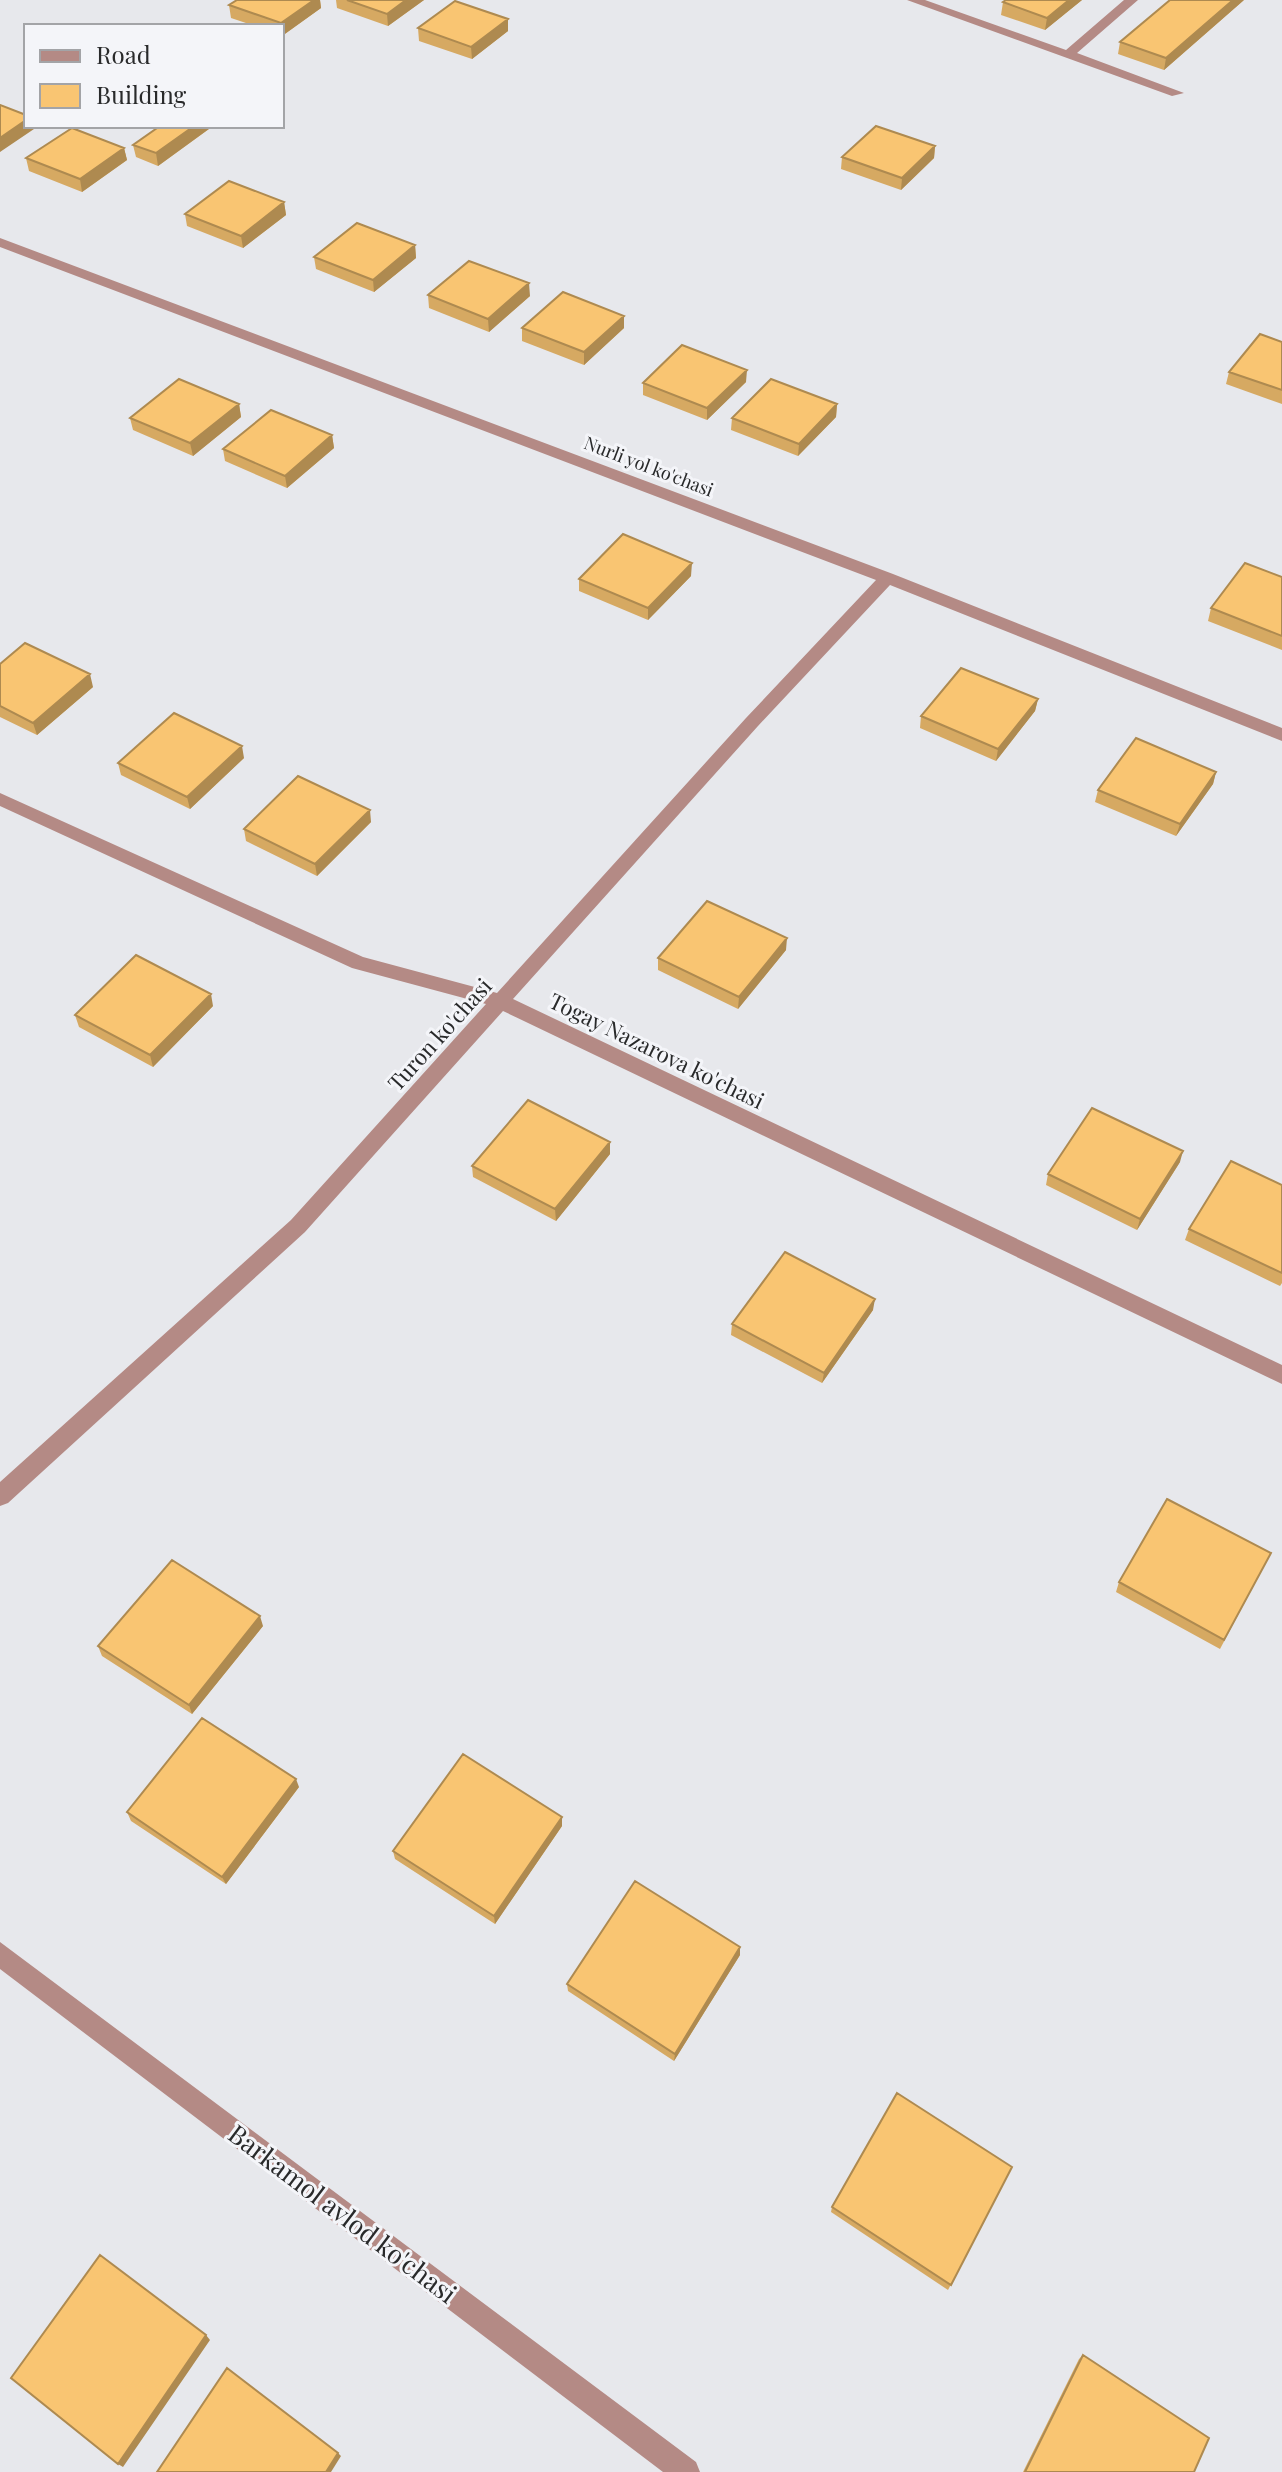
<svg xmlns="http://www.w3.org/2000/svg" width="1282" height="2472" viewBox="0 0 1282 2472" font-family="'Playfair Display',serif">
<style>
.lines{fill:none;stroke-linecap:round;stroke-linejoin:round}
.minor{fill:#b48a85;fill-rule:evenodd}
.wall{fill:#d6a962}
.shaded-wall{fill:#ae8a50}
.building{fill:#f9c572;stroke:#ae8a50;stroke-width:2}
.labels{text-anchor:middle;dominant-baseline:central;stroke-width:6;stroke-linejoin:round;paint-order:stroke}
.far-street-label{font-size:18px;fill:#292a2b;stroke:#f4f5f9}
.street-label{font-size:22px;fill:#292a2b;stroke:#f4f5f9}
.near-street-label{font-size:26px;fill:#292a2b;stroke:#f4f5f9}
</style>
<rect width="100%" height="100%" fill="#e7e8ec"/>
<g class="lines">
<path class="minor" d="M 907,0 L 925,0 L 1066,50 L 1124,0 L 1138,0 L 1077,53 L 1184,93 L 1172,96 Z
M 0,238 L 893,574 L 1282,728 L 1282,741 L 890,585 L 758,726 L 513,999 L 1282,1365 L 1282,1384 L 503,1011 L 305,1232 L 8,1503 L 0,1506 L 0,1482 L 291,1220 L 486,1004 L 352,968 L 0,806 L 0,793 L 363,957 L 497,993 L 746,718 L 876,580 L 0,247 Z
M 0,1942 L 696,2462 L 700,2472 L 663,2472 L 0,1969 Z"/>
</g>
<path class="wall" d="M 237,0 L 320,0 L 321,8 L 282,36 L 282,26 L 255,26 L 231,18 L 229,5 Z
M 336,0 L 424,0 L 388,26 L 337,8 Z
M 1082,0 L 1045,30 L 1001,15 L 1003,2 Z
M 1244,0 L 1164,70 L 1118,54 L 1120,42 Z
M 418,28 L 508,31 L 472,59 L 419,41 Z
M 160,126 L 213,126 L 158,166 L 136,157 L 133,145 Z
M 935,146 L 934,158 L 901,190 L 841,169 L 842,157 Z
M 124,148 L 127,160 L 82,192 L 29,171 L 26,158 Z
M 284,202 L 286,215 L 243,248 L 187,226 L 185,214 Z
M 415,245 L 416,258 L 374,292 L 316,269 L 314,257 Z
M 428,295 L 530,296 L 489,332 L 429,308 Z
M 522,328 L 624,328 L 584,365 L 522,341 Z
M 1282,342 L 1282,404 L 1226,384 L 1229,372 Z
M 746,382 L 707,420 L 643,395 L 643,383 Z
M 239,404 L 241,417 L 193,456 L 133,430 L 130,418 Z
M 837,404 L 836,417 L 798,456 L 731,430 L 732,418 Z
M 332,435 L 334,448 L 287,488 L 225,461 L 223,449 Z
M 691,576 L 648,620 L 579,591 L 579,579 Z
M 1282,577 L 1282,650 L 1208,621 L 1211,608 Z
M 0,664 L 93,687 L 37,735 L 0,717 Z
M 1038,699 L 1035,711 L 996,761 L 920,728 L 921,716 Z
M 244,758 L 190,809 L 121,775 L 118,763 Z
M 1216,772 L 1213,784 L 1176,836 L 1095,802 L 1098,790 Z
M 371,822 L 317,876 L 246,841 L 244,829 Z
M 786,950 L 738,1009 L 658,970 L 658,958 Z
M 213,1006 L 153,1067 L 79,1027 L 75,1015 Z
M 610,1154 L 556,1221 L 473,1177 L 472,1166 Z
M 1180,1162 L 1137,1230 L 1046,1185 L 1048,1174 Z
M 1282,1185 L 1282,1283 L 1280,1286 L 1185,1240 L 1189,1229 Z
M 873,1310 L 822,1383 L 731,1335 L 732,1324 Z
M 1271,1553 L 1220,1649 L 1116,1592 L 1119,1582 Z
M 263,1626 L 192,1714 L 102,1656 L 98,1646 Z
M 299,1787 L 226,1884 L 131,1821 L 127,1812 Z
M 562,1826 L 495,1924 L 395,1859 L 393,1851 Z
M 740,1947 L 740,1955 L 674,2061 L 568,1991 L 567,1984 Z
M 1012,2167 L 948,2290 L 831,2212 L 832,2207 Z
M 1083,2355 L 1194,2472 L 1023,2472 L 1079,2359 Z"/>
<path class="shaded-wall" d="M 314,0 L 320,0 L 321,8 L 282,36 L 282,26 L 281,23 Z
M 406,0 L 424,0 L 388,26 L 387,14 Z
M 1069,0 L 1082,0 L 1045,30 L 1047,18 Z
M 1233,0 L 1244,0 L 1164,70 L 1166,58 Z
M 508,19 L 508,31 L 472,59 L 471,47 Z
M 26,120 L 26,126 L 33,126 L 34,129 L 0,152 L 0,138 Z
M 194,126 L 213,126 L 158,166 L 156,153 Z
M 935,146 L 934,158 L 901,190 L 902,178 Z
M 124,148 L 127,160 L 82,192 L 80,179 Z
M 284,202 L 286,215 L 243,248 L 241,236 Z
M 415,245 L 416,258 L 374,292 L 373,280 Z
M 529,283 L 530,296 L 489,332 L 488,319 Z
M 624,316 L 624,328 L 584,365 L 584,352 Z
M 747,370 L 746,382 L 707,420 L 707,408 Z
M 239,404 L 241,417 L 193,456 L 190,443 Z
M 837,404 L 836,417 L 798,456 L 799,444 Z
M 332,435 L 334,448 L 287,488 L 285,476 Z
M 692,563 L 691,576 L 648,620 L 648,608 Z
M 90,674 L 93,687 L 37,735 L 33,723 Z
M 1038,699 L 1035,711 L 996,761 L 998,749 Z
M 242,746 L 244,758 L 190,809 L 187,797 Z
M 1216,772 L 1213,784 L 1176,836 L 1180,824 Z
M 370,810 L 371,822 L 317,876 L 315,864 Z
M 787,938 L 786,950 L 738,1009 L 739,997 Z
M 211,994 L 213,1006 L 153,1067 L 150,1055 Z
M 610,1142 L 610,1154 L 556,1221 L 555,1209 Z
M 1183,1151 L 1180,1162 L 1137,1230 L 1140,1219 Z
M 875,1299 L 873,1310 L 822,1383 L 824,1373 Z
M 260,1616 L 263,1626 L 192,1714 L 189,1705 Z
M 296,1779 L 299,1787 L 226,1884 L 222,1877 Z
M 562,1817 L 562,1826 L 495,1924 L 494,1916 Z
M 740,1947 L 740,1955 L 674,2061 L 675,2054 Z
M 206,2335 L 210,2340 L 123,2467 L 118,2464 Z
M 338,2453 L 341,2456 L 331,2472 L 326,2472 Z"/>
<path class="building" d="M 237,0 L 314,0 L 281,23 L 229,5 Z
M 347,0 L 406,0 L 387,14 Z
M 1006,0 L 1069,0 L 1047,18 L 1003,2 Z
M 1170,0 L 1233,0 L 1166,58 L 1120,42 Z
M 455,1 L 508,19 L 471,47 L 418,28 Z
M 0,105 L 26,115 L 26,120 L 0,138 Z
M 160,126 L 194,126 L 156,153 L 133,145 Z
M 876,126 L 935,146 L 902,178 L 842,157 Z
M 72,128 L 124,148 L 80,179 L 26,158 Z
M 229,181 L 284,202 L 241,236 L 185,214 Z
M 357,223 L 415,245 L 373,280 L 314,257 Z
M 469,261 L 529,283 L 488,319 L 428,295 Z
M 563,292 L 624,316 L 584,352 L 522,328 Z
M 1260,334 L 1282,342 L 1282,390 L 1229,372 Z
M 682,345 L 747,370 L 707,408 L 643,383 Z
M 179,379 L 239,404 L 190,443 L 130,418 Z
M 771,379 L 837,404 L 799,444 L 732,418 Z
M 271,410 L 332,435 L 285,476 L 223,449 Z
M 623,534 L 692,563 L 648,608 L 579,579 Z
M 1245,563 L 1282,577 L 1282,636 L 1211,608 Z
M 25,643 L 90,674 L 33,723 L 0,706 L 0,664 Z
M 961,668 L 1038,699 L 998,749 L 921,716 Z
M 174,713 L 242,746 L 187,797 L 118,763 Z
M 1136,738 L 1216,772 L 1180,824 L 1098,790 Z
M 298,776 L 370,810 L 315,864 L 244,829 Z
M 707,901 L 787,938 L 739,997 L 658,958 Z
M 136,955 L 211,994 L 150,1055 L 75,1015 Z
M 528,1100 L 610,1142 L 555,1209 L 472,1166 Z
M 1092,1108 L 1183,1151 L 1140,1219 L 1048,1174 Z
M 1231,1161 L 1282,1185 L 1282,1273 L 1189,1229 Z
M 785,1252 L 875,1299 L 824,1373 L 732,1324 Z
M 1167,1499 L 1271,1553 L 1224,1640 L 1119,1582 Z
M 172,1560 L 260,1616 L 189,1705 L 98,1646 Z
M 202,1718 L 296,1779 L 222,1877 L 127,1812 Z
M 463,1754 L 562,1817 L 494,1916 L 393,1851 Z
M 635,1881 L 740,1947 L 675,2054 L 567,1984 Z
M 897,2093 L 1012,2167 L 951,2285 L 832,2207 Z
M 100,2255 L 206,2335 L 118,2464 L 11,2378 Z
M 1083,2355 L 1209,2438 L 1194,2472 L 1025,2472 Z
M 227,2368 L 338,2453 L 326,2472 L 157,2472 Z"/>
<g class="labels">
<g class="far-street-label">
<text transform="translate(649 466) rotate(21)">Nurli yol ko'chasi</text>
</g>
<g class="street-label">
<text transform="translate(439 1034) rotate(-48)">Turon ko'chasi</text>
<text transform="translate(657 1050) rotate(26)">Togay Nazarova ko'chasi</text>
</g>
<g class="near-street-label">
<text transform="translate(343 2213) rotate(37)">Barkamol avlod ko'chasi</text>
</g>
</g>
<rect x="24" y="24" width="260" height="104" fill="#f4f5f9" stroke="#a3a4a7" stroke-width="2"/>
<rect x="40" y="50" width="40" height="12" fill="#b48a85" stroke="#a3a4a7" stroke-width="2"/>
<text x="96" y="64" font-size="24" fill="#292a2b">Road</text>
<rect x="40" y="84" width="40" height="24" fill="#f9c572" stroke="#a3a4a7" stroke-width="2"/>
<text x="96" y="104" font-size="24" fill="#292a2b">Building</text>
</svg>
